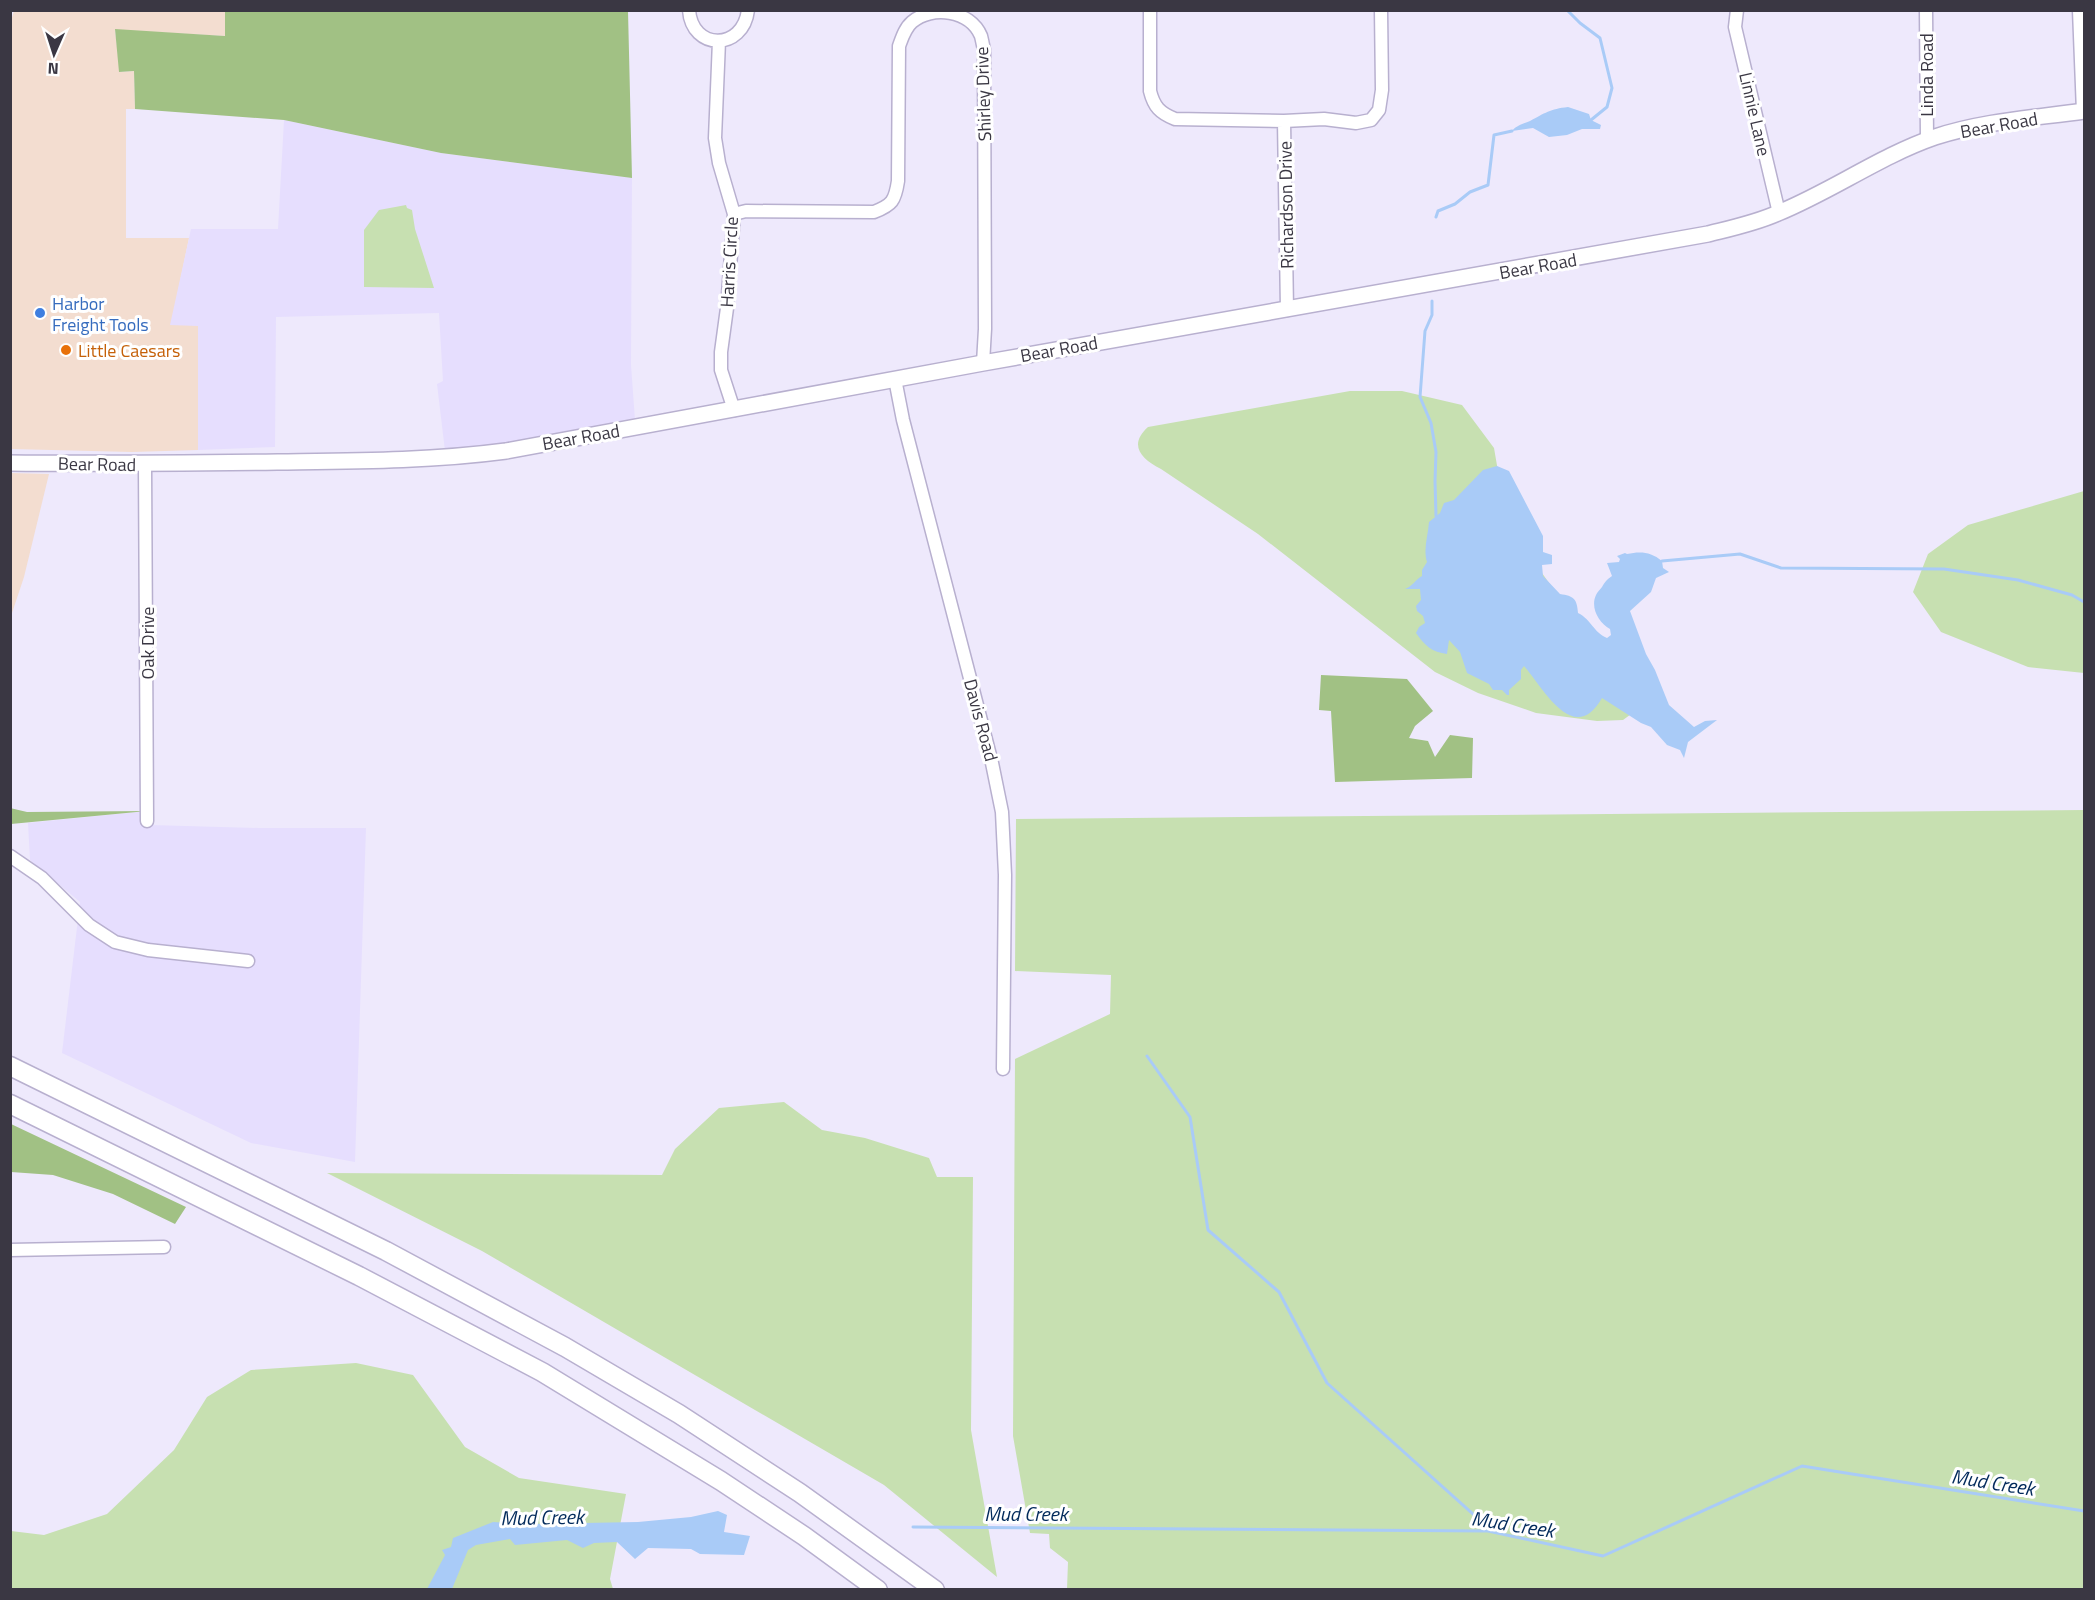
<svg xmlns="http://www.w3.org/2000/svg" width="2095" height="1600" viewBox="0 0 2095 1600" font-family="'Titillium Web',sans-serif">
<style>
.commercial{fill:#f3ddd0}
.built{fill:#e6defe}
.green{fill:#c7e0b1}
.forest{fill:#a1c184}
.water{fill:#a9cbf7}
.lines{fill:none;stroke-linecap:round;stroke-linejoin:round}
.stream{stroke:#a9cbf7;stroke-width:3}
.minor-casing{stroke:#b8b0cf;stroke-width:15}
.major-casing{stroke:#b8b0cf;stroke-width:18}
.highway-casing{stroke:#b8b0cf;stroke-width:21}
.minor{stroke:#fff;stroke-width:12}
.major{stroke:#fff;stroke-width:15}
.highway{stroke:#fff;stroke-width:18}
.shop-dot{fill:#3f7fe0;stroke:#fff;stroke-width:2}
.food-dot{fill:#e8710a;stroke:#fff;stroke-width:2}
.labels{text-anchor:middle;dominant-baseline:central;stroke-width:6;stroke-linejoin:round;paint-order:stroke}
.street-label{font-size:18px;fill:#3a3743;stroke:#fff}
.shop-label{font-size:18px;fill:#366cbe;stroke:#fff;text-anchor:start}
.food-label{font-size:18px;fill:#c56008;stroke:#fff;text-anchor:start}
.water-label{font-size:20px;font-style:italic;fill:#022a5b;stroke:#fff}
</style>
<rect width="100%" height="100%" fill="#eee9fc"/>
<path class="commercial" d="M 14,11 L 225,11 L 225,36 L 115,30 L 120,72 L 134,71 L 135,109 L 126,109 L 126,238 L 189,238 L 171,325 L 198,325 L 198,450 L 132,452 L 11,449 L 10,24 Z
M 11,473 L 49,474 L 24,577 L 11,616 Z"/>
<path class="built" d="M 284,120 L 441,153 L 632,178 L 631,365 L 635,420 L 476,448 L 445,451 L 437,384 L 443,381 L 439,313 L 276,317 L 275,447 L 198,450 L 198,326 L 170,325 L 191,229 L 278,229 Z
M 147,811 L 150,825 L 259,828 L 366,828 L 355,1162 L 251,1143 L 62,1053 L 80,902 L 30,860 L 28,823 Z"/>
<path class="green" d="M 406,205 L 407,208 L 412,210 L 415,229 L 434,288 L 364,287 L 364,230 L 379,210 Z
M 1350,391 L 1402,391 L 1462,405 L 1494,448 L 1504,506 L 1530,556 L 1638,709 L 1623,720 L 1597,721 L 1536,713 L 1478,693 L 1435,672 L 1258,534 L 1161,469 C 1141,459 1128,445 1148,427 Z
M 2084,491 L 2084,673 L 2028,667 L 1941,632 L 1913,592 L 1928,554 L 1968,525 Z
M 2084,810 L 2084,1589 L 1067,1589 L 1068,1562 L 1050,1548 L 1049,1534 L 1030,1533 L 1013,1436 L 1015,1059 L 1110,1014 L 1111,975 L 1015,971 L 1016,819 Z
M 784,1102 L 822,1130 L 865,1138 L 929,1158 L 937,1177 L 973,1177 L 971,1430 L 997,1577 L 884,1485 L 482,1251 L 327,1173 L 662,1175 L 675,1149 L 719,1108 Z
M 356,1363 L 413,1375 L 465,1447 L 519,1478 L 626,1494 L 610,1579 L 613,1589 L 11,1590 L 11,1531 L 44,1535 L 107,1514 L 174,1450 L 207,1397 L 251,1370 Z"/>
<path class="forest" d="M 225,10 L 628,11 L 632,178 L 441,153 L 284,120 L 135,109 L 134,71 L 119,72 L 115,29 L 225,36 Z
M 1321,675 L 1407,679 L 1433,711 L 1415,726 L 1409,738 L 1428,741 L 1435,757 L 1450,735 L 1473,738 L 1472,778 L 1335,782 L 1331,711 L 1319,710 Z
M 10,808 L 27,812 L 147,811 L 11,824 Z
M 10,1124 L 11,1124 L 186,1207 L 175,1224 L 113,1194 L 53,1175 L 11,1172 Z"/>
<path class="water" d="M 1568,107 L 1589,114 L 1591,120 L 1601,125 L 1600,129 L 1582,129 L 1567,135 L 1549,137 L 1533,128 L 1512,131 C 1517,125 1523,124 1530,121 C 1545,113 1550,109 1568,107 Z
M 1497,466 L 1509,471 L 1543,536 L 1543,552 L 1552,555 L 1552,564 L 1542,565 L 1543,576 L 1560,594 C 1574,596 1577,599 1578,613 C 1592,620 1593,632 1607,638 L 1611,635 L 1610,629 C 1599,623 1590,608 1596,595 C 1597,592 1600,590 1602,587 C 1605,582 1606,580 1612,576 L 1607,563 L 1619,562 L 1620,559 L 1617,556 L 1625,553 L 1627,554 C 1641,551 1651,552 1662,561 L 1663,568 L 1669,572 L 1656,578 L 1651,592 L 1630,611 L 1646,654 L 1655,670 L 1669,705 L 1694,727 L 1705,721 L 1717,720 L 1688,742 L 1684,758 L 1680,750 L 1667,745 L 1651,727 L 1641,723 L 1602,698 C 1574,747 1544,689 1524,666 L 1521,670 L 1521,679 L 1509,690 L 1509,695 L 1507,695 L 1502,690 L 1493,690 L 1489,684 L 1467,673 L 1460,652 L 1449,640 L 1447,654 C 1432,652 1425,646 1416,633 L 1419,627 L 1425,623 L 1423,616 L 1417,611 L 1416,606 L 1421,600 L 1420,589 L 1405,589 C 1413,586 1415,580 1422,576 L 1422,570 L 1427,562 C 1423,549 1428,536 1429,522 L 1440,513 L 1444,503 L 1454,500 L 1483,470 Z
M 718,1511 L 727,1515 L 724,1532 L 750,1536 L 744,1555 L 700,1554 L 691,1549 L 648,1548 L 635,1559 L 617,1542 L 594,1543 L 583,1548 L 567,1540 L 515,1545 L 510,1539 L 476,1545 L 468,1550 L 452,1589 L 427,1589 L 445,1555 L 442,1550 L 451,1547 L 453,1538 L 493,1522 L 527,1524 L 638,1522 L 691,1517 Z"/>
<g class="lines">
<path class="stream" d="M 1567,10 L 1580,23 L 1600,38 L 1612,88 L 1607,107 L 1591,120
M 1436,217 L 1438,211 L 1455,204 L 1470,192 L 1488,185 L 1494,135 L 1512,131
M 1432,301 L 1432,315 L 1425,331 L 1420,397 L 1431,423 L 1436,452 L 1435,481 L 1436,516
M 1662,561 L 1740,554 L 1781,568 L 1944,569 L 2018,580 L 2072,595 L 2084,602
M 1147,1056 L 1190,1117 L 1208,1230 L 1279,1292 L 1327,1383 L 1493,1532
M 913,1527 L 1488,1531 L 1603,1556 L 1802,1466 L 2084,1511"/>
<defs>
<path id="minor" d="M 689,10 C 692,51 743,51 748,10
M 1150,10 L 1150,91 C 1154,107 1160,113 1175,119 L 1284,121 L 1324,119 L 1356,123 L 1371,120 L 1379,110 L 1382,90 L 1381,10
M 1737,10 L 1735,27 L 1779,213
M 1926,10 L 1927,140
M 2079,10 L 2083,112
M 719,41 L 715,138 L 719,163 L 734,214 L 727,308 L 721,352 L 721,370 L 734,410
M 1284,121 L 1287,310
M 734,214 L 746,211 L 874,212 C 892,205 895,201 898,181 L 899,46 C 902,38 905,28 912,22 C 932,5 970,10 981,36 C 982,40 983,45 984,50 L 985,329 L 983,363
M 895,379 L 903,420 L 992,763 L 1002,812 L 1005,875 L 1003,1069
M 145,465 L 147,821
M 10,856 L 42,878 L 89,925 L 115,942 L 148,950 L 248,961
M 10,1250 L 164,1247"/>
<path id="major" d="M 10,463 C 100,464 189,463 279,462 C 355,461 430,461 506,451 L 983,363 L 1708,234 C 1732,228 1756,223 1778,213 C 1832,191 1880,156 1935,137 C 1983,121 2035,118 2084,111"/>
<path id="highway" d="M 10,1066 L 386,1251 L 565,1347 L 679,1414 L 800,1493 L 935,1590
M 10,1104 L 359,1276 L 542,1372 L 721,1481 L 804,1536 L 878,1590"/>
</defs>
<use href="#minor" class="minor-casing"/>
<use href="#major" class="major-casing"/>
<use href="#highway" class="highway-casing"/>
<use href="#minor" class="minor"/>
<use href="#major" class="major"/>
<use href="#highway" class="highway"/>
</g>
<circle class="shop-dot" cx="40" cy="313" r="6"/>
<circle class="food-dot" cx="66" cy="350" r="6"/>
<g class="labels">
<g class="street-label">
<text transform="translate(1926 75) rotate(-90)">Linda Road</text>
<text transform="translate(983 94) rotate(-92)">Shirley Drive</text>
<text transform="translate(1755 114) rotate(77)">Linnie Lane</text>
<text transform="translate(1999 125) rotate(-10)">Bear Road</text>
<text transform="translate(1286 205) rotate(-91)">Richardson Drive</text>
<text transform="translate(729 262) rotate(-87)">Harris Circle</text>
<text transform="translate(1538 266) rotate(-10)">Bear Road</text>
<text transform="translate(1059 349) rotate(-10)">Bear Road</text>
<text transform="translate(581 437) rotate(-10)">Bear Road</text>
<text transform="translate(97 464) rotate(1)">Bear Road</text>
<text transform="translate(147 643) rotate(-90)">Oak Drive</text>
<text transform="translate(981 720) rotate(75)">Davis Road</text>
</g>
<g class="shop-label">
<text x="52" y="303">Harbor<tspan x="52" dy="21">Freight Tools</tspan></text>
</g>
<g class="food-label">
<text x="78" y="350">Little Caesars</text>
</g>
<g class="water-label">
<text transform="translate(1993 1482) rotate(9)">Mud Creek</text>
<text x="1026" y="1513">Mud Creek</text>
<text transform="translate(542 1517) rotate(-1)">Mud Creek</text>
<text transform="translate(1513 1524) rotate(9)">Mud Creek</text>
</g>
</g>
<rect width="2095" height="1600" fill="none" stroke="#3a3743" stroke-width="24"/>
<g transform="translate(54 54) rotate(183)" stroke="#ffffff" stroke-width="4.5" paint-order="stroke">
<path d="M0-4.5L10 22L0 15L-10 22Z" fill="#3a3743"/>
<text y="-9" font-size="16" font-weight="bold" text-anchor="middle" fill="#3a3743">N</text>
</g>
</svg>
